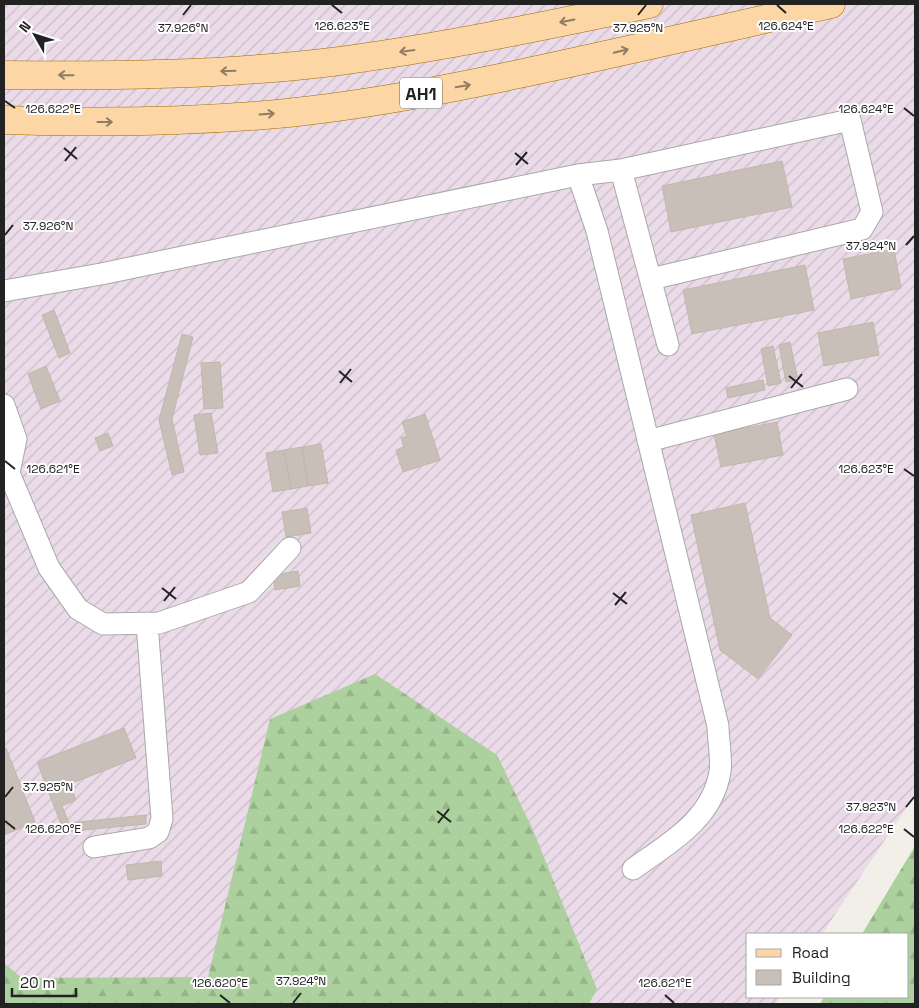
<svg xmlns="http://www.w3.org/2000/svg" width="919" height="1008" viewBox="0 0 919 1008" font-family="'Space Grotesk',sans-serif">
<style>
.industrial{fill:url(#industrial-furrows)}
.forest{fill:url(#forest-firs)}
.building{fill:#c7bfb8;stroke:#c4b6ab}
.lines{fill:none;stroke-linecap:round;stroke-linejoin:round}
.minor-casing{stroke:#a9a9a9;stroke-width:23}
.major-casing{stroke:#a06b00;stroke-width:29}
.minor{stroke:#fff;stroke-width:21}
.major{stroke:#fcd6a4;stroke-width:28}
.oneway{stroke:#8f7c63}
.ticks{fill:none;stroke:#222;stroke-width:2}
.labels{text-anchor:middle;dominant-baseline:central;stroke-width:4;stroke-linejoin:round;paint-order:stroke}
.shield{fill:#fff;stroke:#646464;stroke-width:1}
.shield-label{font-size:18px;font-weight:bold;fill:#222}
.ticks-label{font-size:12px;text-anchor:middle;fill:#222;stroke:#fff;stroke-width:4;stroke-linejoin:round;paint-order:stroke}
</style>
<defs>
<pattern id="industrial-furrows" width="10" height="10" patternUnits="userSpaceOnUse" patternTransform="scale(1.25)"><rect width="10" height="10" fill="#ebdbe8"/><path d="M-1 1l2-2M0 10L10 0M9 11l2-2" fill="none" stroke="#c9bcc7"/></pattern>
<pattern id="forest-firs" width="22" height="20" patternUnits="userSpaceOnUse" patternTransform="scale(1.25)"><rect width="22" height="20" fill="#add19e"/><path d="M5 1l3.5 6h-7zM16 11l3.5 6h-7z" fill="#95b388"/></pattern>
</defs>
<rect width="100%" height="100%" fill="#f2efe9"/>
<path class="industrial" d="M 4,4 L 915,4 L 915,795 L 822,934 L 748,934 L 748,997 L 780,997 L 775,1004 L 539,1004 L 377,973 L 4,1004 Z"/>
<path class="forest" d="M 375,674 L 497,755 L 533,830 L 597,989 L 589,1004 L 4,1004 L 4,963 L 22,978 L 208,977 L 270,719 Z
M 915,846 L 915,1004 L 820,1004 L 824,997 L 908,997 L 908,934 L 862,934 Z"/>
<path class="building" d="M 782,161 L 792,207 L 671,232 L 662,186 Z
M 894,249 L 901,288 L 851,299 L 843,259 Z
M 805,265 L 814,310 L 692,334 L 683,290 Z
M 54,310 L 70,353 L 59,358 L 42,315 Z
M 873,322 L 879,355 L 824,366 L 818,333 Z
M 182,334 L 193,337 L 172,419 L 184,472 L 172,475 L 159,420 Z
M 790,342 L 798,380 L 786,382 L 779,345 Z
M 773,346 L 781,383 L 768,386 L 761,349 Z
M 220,362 L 223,408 L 204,409 L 201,363 Z
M 46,366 L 60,401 L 41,409 L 28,374 Z
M 763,380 L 765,390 L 728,398 L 726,388 Z
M 211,413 L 218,453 L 200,455 L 194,415 Z
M 425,414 L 440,460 L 403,472 L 396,450 L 404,447 L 401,438 L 407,436 L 402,422 Z
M 777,422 L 783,455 L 721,467 L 714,434 Z
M 108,433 L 113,446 L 100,451 L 95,438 Z
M 321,444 L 328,483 L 308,486 L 302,447 Z
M 302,447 L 308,486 L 291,489 L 284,450 Z
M 284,450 L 291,489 L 273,492 L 266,453 Z
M 745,503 L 770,618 L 792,635 L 758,679 L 720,650 L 691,515 Z
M 307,508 L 311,533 L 286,537 L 282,512 Z
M 298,571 L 300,586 L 275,590 L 273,575 Z
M 124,728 L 136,758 L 70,784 L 76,800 L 62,806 L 69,823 L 146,815 L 146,824 L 64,832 L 37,762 Z
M 6,748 L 35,822 L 4,835 L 4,749 Z
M 161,861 L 162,876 L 128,880 L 126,865 Z"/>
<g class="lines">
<defs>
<path id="minor" d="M 621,170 L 668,345
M 578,175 L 597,231 L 718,726 C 718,740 722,758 720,772 C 712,820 669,843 633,869
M 4,291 L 101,274 L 578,175 L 621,170 L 850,120 L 872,212 L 862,229 L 651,279
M 4,405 L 16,439 L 9,473 L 49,568 L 78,609 L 103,624 L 159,623 L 249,592 L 290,548
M 648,441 L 847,389
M 94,847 L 149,838 L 158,832 L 162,819 L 147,623"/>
<path id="major" d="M 4,75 C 114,76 223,75 332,62 C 439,48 544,26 649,4
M 4,120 C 95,123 186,122 277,114 C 371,105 464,86 556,66 C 648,46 739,25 831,4"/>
</defs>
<use href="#minor" class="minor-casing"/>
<use href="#major" class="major-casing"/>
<use href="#minor" class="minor"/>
<use href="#major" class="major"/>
</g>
<defs><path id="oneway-shaft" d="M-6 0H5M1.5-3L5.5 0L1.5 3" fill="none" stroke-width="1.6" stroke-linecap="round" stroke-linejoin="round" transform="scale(1.25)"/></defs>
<g class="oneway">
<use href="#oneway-shaft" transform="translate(567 21) rotate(168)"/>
<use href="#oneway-shaft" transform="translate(407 51) rotate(172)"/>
<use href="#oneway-shaft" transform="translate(621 51) rotate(-13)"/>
<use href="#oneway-shaft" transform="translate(228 71) rotate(178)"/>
<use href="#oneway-shaft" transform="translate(66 75) rotate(-179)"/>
<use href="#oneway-shaft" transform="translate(463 86) rotate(-10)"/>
<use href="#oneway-shaft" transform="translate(267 114) rotate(-4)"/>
<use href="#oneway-shaft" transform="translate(105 122)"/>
</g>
<path class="ticks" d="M 332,5 L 342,13M 777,5 L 786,13M 183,15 L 191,5M 638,15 L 646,5M 5,101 L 15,108M 904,108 L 914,116M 64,148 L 77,159M 515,153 L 528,164M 65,161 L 76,147M 516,165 L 527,152M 5,235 L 13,225M 906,245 L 914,236M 339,371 L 352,382M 789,376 L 803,387M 340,383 L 351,369M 791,388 L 802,374M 5,461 L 15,469M 904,469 L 914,476M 162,588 L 176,599M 613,593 L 627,604M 164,601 L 175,587M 615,605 L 626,592M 5,797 L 13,787M 906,807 L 914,797M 437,811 L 451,822M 5,821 L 15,829M 438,823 L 449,809M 904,829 L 914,837M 220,995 L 230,1003M 665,995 L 674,1003M 293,1003 L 301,993"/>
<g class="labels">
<rect class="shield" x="400" y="77.5" width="42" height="31" rx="4"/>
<g class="shield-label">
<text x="421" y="93">AH1</text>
</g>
</g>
<g class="ticks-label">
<text x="342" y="30">126.623°E</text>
<text x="786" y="30">126.624°E</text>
<text x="183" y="32">37.926°N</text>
<text x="638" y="32">37.925°N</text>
<text x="866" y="113">126.624°E</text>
<text x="53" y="113">126.622°E</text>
<text x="48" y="230">37.926°N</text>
<text x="871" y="250">37.924°N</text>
<text x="866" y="473">126.623°E</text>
<text x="53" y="473">126.621°E</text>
<text x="48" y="791">37.925°N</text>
<text x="871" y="811">37.923°N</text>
<text x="866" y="833">126.622°E</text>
<text x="53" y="833">126.620°E</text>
<text x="301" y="985">37.924°N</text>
<text x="220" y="987">126.620°E</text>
<text x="665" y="987">126.621°E</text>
</g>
<rect width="919" height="1008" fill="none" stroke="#222222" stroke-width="10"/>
<rect x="746" y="933" width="162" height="65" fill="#ffffff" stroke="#a7a7a7"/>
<rect x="756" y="949" width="25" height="8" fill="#fcd6a4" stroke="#a7a7a7"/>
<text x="792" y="958" font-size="15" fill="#222222">Road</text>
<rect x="756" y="970" width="25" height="15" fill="#c7bfb8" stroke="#a7a7a7"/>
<text x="792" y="983" font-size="15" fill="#222222">Building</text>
<g transform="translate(35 35) rotate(309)" stroke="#ffffff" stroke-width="4" paint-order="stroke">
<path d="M0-4L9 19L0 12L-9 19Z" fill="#222222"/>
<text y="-8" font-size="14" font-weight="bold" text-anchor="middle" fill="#222222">N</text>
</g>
<path d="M12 988v8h64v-8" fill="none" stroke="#222222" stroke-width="2.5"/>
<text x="20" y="988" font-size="15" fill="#222222" stroke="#ffffff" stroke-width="4" paint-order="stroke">20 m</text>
</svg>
